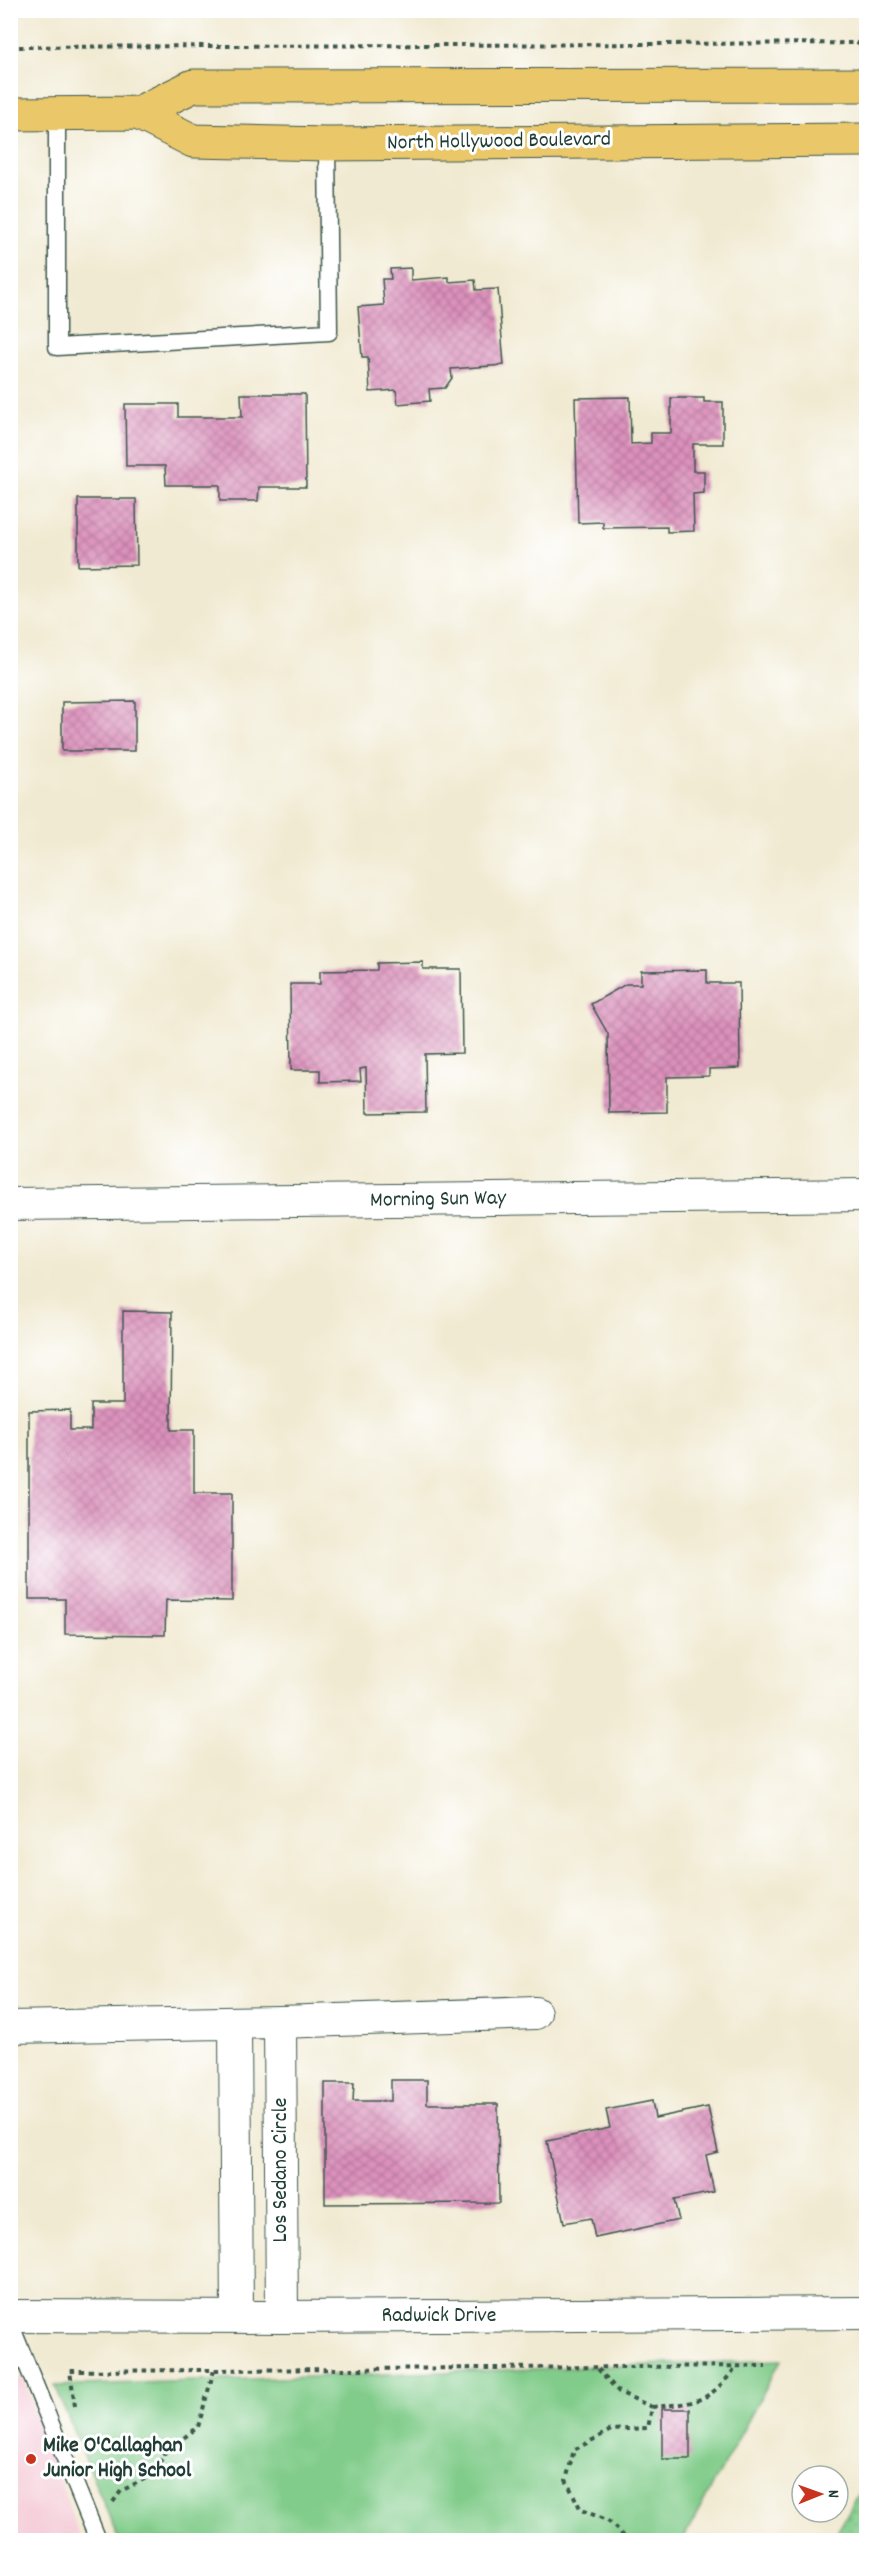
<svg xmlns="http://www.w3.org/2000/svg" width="877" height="2551" viewBox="0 0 877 2551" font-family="Dekko,sans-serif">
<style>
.built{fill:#f5cfda}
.grass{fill:url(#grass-dots);stroke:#50845f;stroke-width:1.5}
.green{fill:#81cc8a;stroke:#50845f;stroke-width:1.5}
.building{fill:url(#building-cross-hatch)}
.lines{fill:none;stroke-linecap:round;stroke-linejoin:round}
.lane-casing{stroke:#3e574c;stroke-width:19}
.street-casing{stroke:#3e574c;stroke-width:34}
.primary-casing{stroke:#3e574c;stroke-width:35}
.path{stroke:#3e574c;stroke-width:4;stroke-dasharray:4.5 4.5;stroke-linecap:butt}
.lane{stroke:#fff;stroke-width:16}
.street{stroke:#fff;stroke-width:32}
.primary{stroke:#eac769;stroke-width:33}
.poi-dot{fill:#c8321e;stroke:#fff;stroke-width:2}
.labels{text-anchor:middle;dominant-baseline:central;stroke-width:6;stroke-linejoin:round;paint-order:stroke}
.street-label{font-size:22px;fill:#1f3d34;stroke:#fff}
.poi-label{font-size:22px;font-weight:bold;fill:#1f3d34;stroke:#fff;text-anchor:start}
</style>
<defs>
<pattern id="grass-dots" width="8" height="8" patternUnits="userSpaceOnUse" patternTransform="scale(1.5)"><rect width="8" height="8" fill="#81cc8a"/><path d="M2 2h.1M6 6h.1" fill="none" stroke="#69a772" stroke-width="1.8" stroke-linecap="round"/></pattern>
<pattern id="building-cross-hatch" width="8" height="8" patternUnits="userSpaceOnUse" patternTransform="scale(1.5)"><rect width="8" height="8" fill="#dd91bd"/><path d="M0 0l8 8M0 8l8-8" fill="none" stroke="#b3789a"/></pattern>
</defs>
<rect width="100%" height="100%" fill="#fff"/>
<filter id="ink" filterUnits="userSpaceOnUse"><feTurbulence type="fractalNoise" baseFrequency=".0167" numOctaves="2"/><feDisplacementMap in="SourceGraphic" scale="12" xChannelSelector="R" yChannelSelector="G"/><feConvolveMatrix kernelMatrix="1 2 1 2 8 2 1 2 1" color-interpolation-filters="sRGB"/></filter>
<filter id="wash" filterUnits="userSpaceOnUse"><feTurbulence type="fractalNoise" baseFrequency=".008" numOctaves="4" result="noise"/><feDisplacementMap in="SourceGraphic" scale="24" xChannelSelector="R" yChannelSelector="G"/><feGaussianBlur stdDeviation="1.35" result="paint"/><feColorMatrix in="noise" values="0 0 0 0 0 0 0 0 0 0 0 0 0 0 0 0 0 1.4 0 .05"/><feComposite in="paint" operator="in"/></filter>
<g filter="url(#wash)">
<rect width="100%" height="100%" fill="#f1ead2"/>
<path class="built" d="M 23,2378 L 81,2540 L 11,2540 L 11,2379 Z"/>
<path class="grass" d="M 866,2482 L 866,2540 L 832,2540 Z"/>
<path class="green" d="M 781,2360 L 683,2540 L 119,2540 L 55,2386 Z"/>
<g id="blocks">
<path class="building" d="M 411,268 L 411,280 L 449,277 L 449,282 L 475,280 L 476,290 L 498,289 L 504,365 L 451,369 L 452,378 L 445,388 L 429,389 L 430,401 L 398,404 L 396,390 L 370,392 L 368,357 L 362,357 L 358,307 L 384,305 L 382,279 L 391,279 L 390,269 Z
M 241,394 L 305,394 L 306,487 L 259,487 L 258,501 L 220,501 L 220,485 L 166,485 L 165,466 L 126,466 L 125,404 L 178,404 L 178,417 L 242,417 Z
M 630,397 L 631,444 L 651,443 L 651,433 L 671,433 L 671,398 L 704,398 L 704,402 L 723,402 L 723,444 L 693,444 L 693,471 L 704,471 L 704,493 L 693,494 L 694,531 L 667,532 L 667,527 L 603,528 L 603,522 L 578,523 L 575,398 Z
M 78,499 L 136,499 L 137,565 L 78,566 Z
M 135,701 L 135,751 L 62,751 L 62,702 Z
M 423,962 L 423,969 L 461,969 L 462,1053 L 425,1054 L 426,1112 L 367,1113 L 366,1068 L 360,1069 L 361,1081 L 320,1082 L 320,1070 L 291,1070 L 290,984 L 320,984 L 320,971 L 377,970 L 377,963 Z
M 707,970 L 707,983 L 739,983 L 740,1068 L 709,1069 L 709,1076 L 667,1077 L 667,1112 L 609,1113 L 608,1034 L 591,1004 L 626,984 L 641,984 L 641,971 Z
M 123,1311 L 172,1312 L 171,1430 L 194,1430 L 194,1493 L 232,1493 L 232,1601 L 166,1600 L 165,1635 L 65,1634 L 65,1599 L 29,1599 L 29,1411 L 70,1410 L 70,1430 L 91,1430 L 91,1404 L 123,1404 Z
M 391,2080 L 427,2080 L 427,2104 L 498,2104 L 499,2203 L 325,2204 L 325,2083 L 354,2083 L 353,2101 L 391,2101 Z
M 652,2101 L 655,2118 L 708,2107 L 718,2152 L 706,2155 L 714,2192 L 674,2200 L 679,2220 L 595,2238 L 591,2218 L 564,2223 L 547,2141 L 610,2128 L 606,2110 Z
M 662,2409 L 690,2409 L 690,2459 L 662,2459 Z"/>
</g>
</g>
<g filter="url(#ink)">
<use href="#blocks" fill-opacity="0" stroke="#3e574c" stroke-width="1.5"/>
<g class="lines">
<defs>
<path id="lane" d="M 57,113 L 57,347 L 329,332 L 327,144
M 10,2323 L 98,2540"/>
<path id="street" d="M 10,1204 L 866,1195
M 280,2022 L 282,2317
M 235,2023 L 237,2317
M 10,2027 L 280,2022 L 535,2013
M 10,2316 L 282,2317 L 866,2313"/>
<path id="primary" d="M 138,113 L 193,141 L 327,144 L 866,140
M 10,114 L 138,113 L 193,86 L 866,85"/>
</defs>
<use href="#lane" class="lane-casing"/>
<use href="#street" class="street-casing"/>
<use href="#primary" class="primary-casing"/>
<path class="path" d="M 10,47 L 866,43
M 598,2369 L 619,2392 L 652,2407 L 648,2428 L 611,2430 L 574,2450 L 566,2480 L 581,2510 L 607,2520 L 628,2540
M 75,2406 L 70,2371 L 766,2366
M 652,2407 C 695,2403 708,2404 736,2367
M 113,2502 L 121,2491 L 154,2474 L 165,2452 L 198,2427 L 214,2370"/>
<use href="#lane" class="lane"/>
<use href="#street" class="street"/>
<use href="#primary" class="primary"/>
</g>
</g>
<circle class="poi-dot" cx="31" cy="2459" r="6"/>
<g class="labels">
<g class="street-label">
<text transform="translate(499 142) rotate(-1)">North Hollywood Boulevard</text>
<text transform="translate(438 1200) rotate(-1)">Morning Sun Way</text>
<text transform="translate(281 2170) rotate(-90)">Los Sedano Circle</text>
<text x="439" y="2316">Radwick Drive</text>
</g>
<g class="poi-label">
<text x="43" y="2446">Mike O'Callaghan<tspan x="43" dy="25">Junior High School</tspan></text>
</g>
</g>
<rect width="877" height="2551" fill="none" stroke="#fff" stroke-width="36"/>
<g transform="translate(820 2494) rotate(89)"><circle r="28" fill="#ffffff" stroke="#a5b1ae" stroke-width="1.5"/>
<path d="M0-4.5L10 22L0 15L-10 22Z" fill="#c8321e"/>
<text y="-9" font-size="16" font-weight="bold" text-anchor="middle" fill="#1f3d34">N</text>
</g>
</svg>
